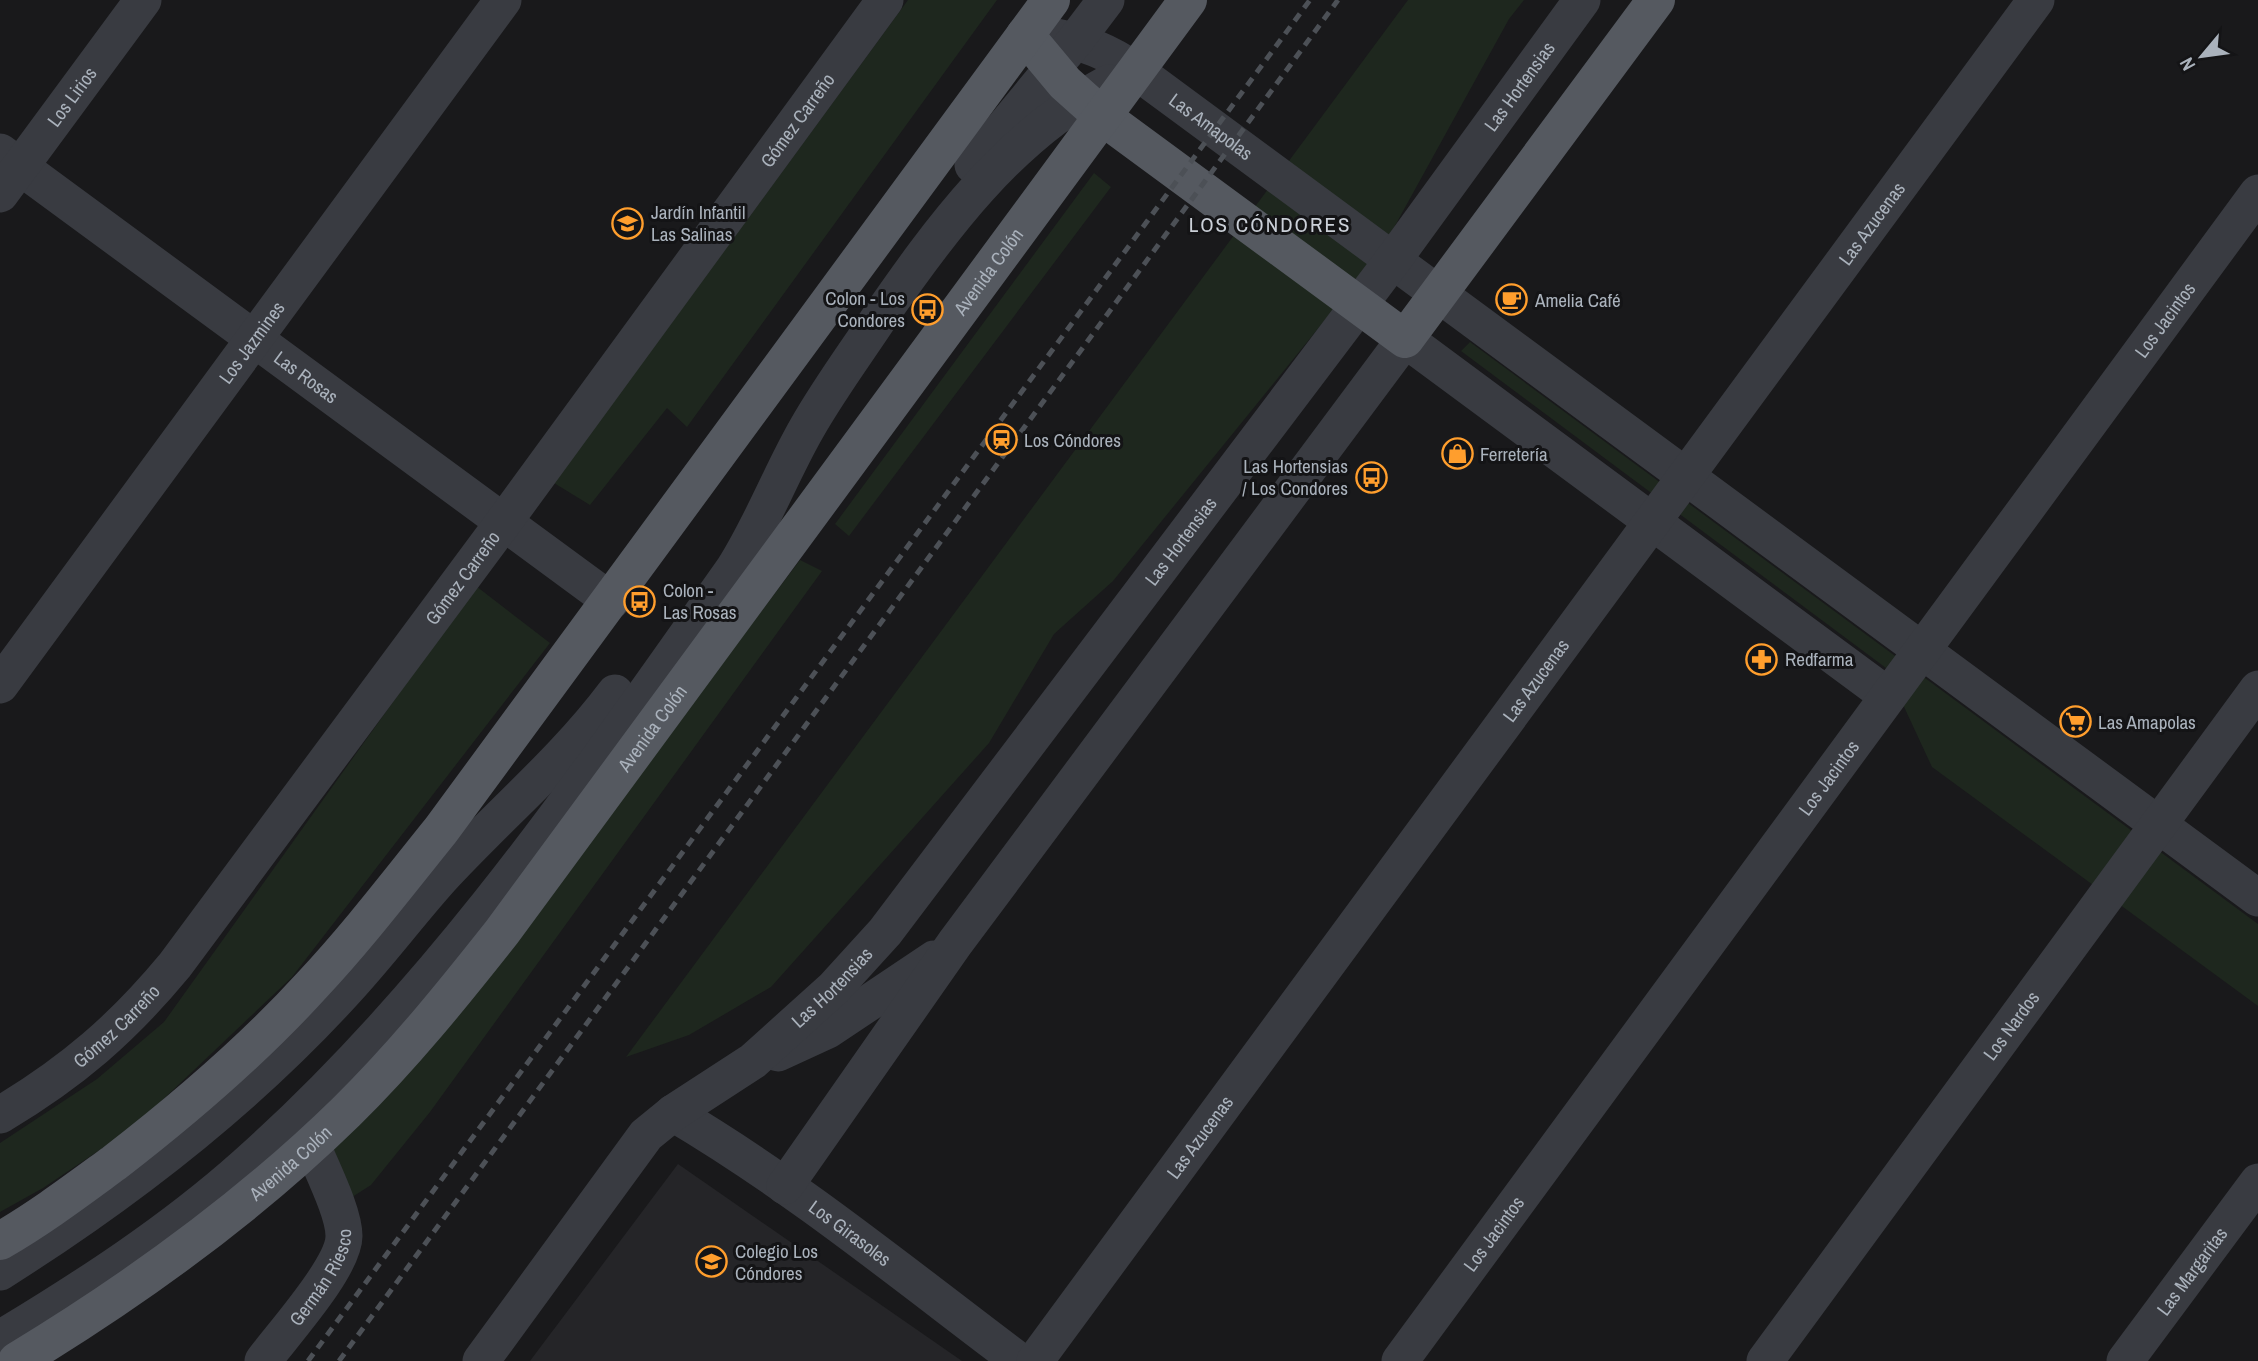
<svg xmlns="http://www.w3.org/2000/svg" width="2258" height="1361" viewBox="0 0 2258 1361" font-family="'Archivo Narrow',sans-serif">
<style>
.built{fill:#252528}
.green{fill:#1e271e}
.lines{fill:none;stroke-linecap:round;stroke-linejoin:round}
.minor{stroke:#393b41;stroke-width:37}
.major{stroke:#555960;stroke-width:38}
.rail{stroke:#4c5056;stroke-width:5;stroke-dasharray:9 7;stroke-linecap:butt}
.labels{text-anchor:middle;dominant-baseline:central;stroke-width:6;stroke-linejoin:round;paint-order:stroke}
.street-label{font-size:19px;fill:#aab2bc;stroke:#141416}
.poi-label{font-size:19px;fill:#aab2bc;stroke:#141416;text-anchor:start}
.neighbourhood-label{font-size:21px;letter-spacing:2px;fill:#cbd0d8;stroke:#141416}
</style>
<rect width="100%" height="100%" fill="#19191b"/>
<path class="built" d="M 678,1164 L 962,1361 L 530,1361 Z"/>
<path class="green" d="M 908,0 L 997,0 L 687,427 L 667,408 L 590,505 L 554,483 Z
M 1408,0 L 1524,0 L 1509,19 L 1381,251 L 1113,581 L 1054,634 L 989,743 L 771,987 L 689,1035 L 626,1057 Z
M 1094,173 L 1111,187 L 849,536 L 835,524 Z
M 1470,342 L 2258,924 L 2258,1006 L 1932,767 L 1886,668 L 1461,351 Z
M 800,560 L 822,571 L 430,1112 L 371,1185 L 349,1199 L 333,1149 L 466,1003 Z
M 476,586 L 550,643 L 292,977 L 134,1127 L 43,1188 L 0,1212 L 0,1143 L 97,1079 L 164,1022 Z"/>
<g class="lines">
<g class="minor">
<path id="s1" d="M 1051,36 C 1084,42 1109,52 1136,71 L 2258,898"/>
<path id="s2" d="M 0,152 L 611,601"/>
<path d="M 973,165 L 1075,41 L 1106,0"/>
<path id="s3" d="M 0,194 L 143,0"/>
<path id="s4" d="M 0,685 L 503,0"/>
<path d="M 778,1053 L 828,1030 L 934,959"/>
<path id="s5" d="M 673,1113 C 795,1185 906,1276 1019,1361"/>
<path id="s6" d="M 0,1115 C 72,1072 122,1029 175,965 L 503,523 L 885,0"/>
<path d="M 785,1186 L 955,943 L 1405,339 L 1888,696"/>
<path d="M 0,1272 C 125,1193 241,1104 341,995 C 376,958 407,916 441,878 C 499,815 564,761 615,693"/>
<path d="M 0,1339 C 86,1287 171,1232 246,1165 C 439,994 585,779 733,570 C 762,525 780,475 807,428 C 828,391 853,357 877,321 C 939,231 1009,135 1109,83"/>
<path id="s7" d="M 263,1361 C 283,1334 344,1267 344,1236 C 344,1212 321,1168 312,1145"/>
<path id="s8" d="M 481,1361 L 646,1135 L 673,1113 L 753,1061 L 834,988 L 885,932 L 1393,260 L 1582,0"/>
<path id="s9" d="M 1035,1361 L 2036,0"/>
<path id="s10" d="M 1400,1361 L 2258,193"/>
<path id="s11" d="M 1765,1361 L 2258,689"/>
<path id="s12" d="M 2125,1361 L 2258,1182"/>
</g>
<g class="major">
<path d="M 1025,35 L 1065,83 L 1103,117 L 1405,339 L 1656,0"/>
<path d="M 0,1241 C 40,1218 77,1190 114,1163 C 184,1109 252,1051 312,985 C 358,936 399,882 441,830 L 1051,0"/>
<path id="s13" d="M 17,1361 C 134,1290 248,1208 346,1112 C 403,1056 453,994 502,932 L 1188,0"/>
</g>
<path class="rail" d="M 308,1361 L 1310,0
M 339,1361 L 1338,0"/>
</g>
<defs>
<symbol id="school-ring" viewBox="-11 -11 22 22"><circle r="9.5" fill="#141416" stroke="#ff9e2d" stroke-width="1.5"/><path d="M0-5L7-2L0 1L-7-2ZM-4 1L0 2.5L4 1V4Q0 6-4 4Z" fill="#ff9e2d"/></symbol>
<symbol id="cafe-ring" viewBox="-11 -11 22 22"><circle r="9.5" fill="#141416" stroke="#ff9e2d" stroke-width="1.5"/><path d="M-5.5-4.5H6V0H3Q3 3.5 0 3.5H-2.5Q-5.5 3.5-5.5 0ZM3-3.2v2h1.7v-2ZM-6 4.5H4V6H-6Z" fill="#ff9e2d"/></symbol>
<symbol id="bus-ring" viewBox="-11 -11 22 22"><circle r="9.5" fill="#141416" stroke="#ff9e2d" stroke-width="1.5"/><path d="M-5-6H5V4H4V6H2V4H-2V6H-4V4H-5ZM-3.5-4V0h7V-4ZM-3.5 1.2v1.5H-2V1.2ZM2 1.2v1.5H3.5V1.2Z" fill="#ff9e2d"/></symbol>
<symbol id="station-ring" viewBox="-11 -11 22 22"><circle r="9.5" fill="#141416" stroke="#ff9e2d" stroke-width="1.5"/><path d="M-3-6H3Q5-6 5-4V2Q5 4 3 4L4.5 6H3L1.5 4h-3L-3 6H-4.5L-3 4Q-5 4-5 2V-4Q-5-6-3-6ZM-3.5-4v3h7v-3ZM-3.5 1v1.5H-2V1ZM2 1v1.5H3.5V1Z" fill="#ff9e2d"/></symbol>
<symbol id="shop-ring" viewBox="-11 -11 22 22"><circle r="9.5" fill="#141416" stroke="#ff9e2d" stroke-width="1.5"/><path d="M-5-2.5h2.3a2.7 3.5 0 0 1 5.4 0H5L5.5 6h-11ZM-1.5-2.5h3a1.5 2.3 0 0 0-3 0Z" fill="#ff9e2d"/></symbol>
<symbol id="pharmacy-ring" viewBox="-11 -11 22 22"><circle r="9.5" fill="#141416" stroke="#ff9e2d" stroke-width="1.5"/><path d="M-2-6h4v4h4v4h-4v4h-4v-4h-4v-4h4Z" fill="#ff9e2d"/></symbol>
<symbol id="supermarket-ring" viewBox="-11 -11 22 22"><circle r="9.5" fill="#141416" stroke="#ff9e2d" stroke-width="1.5"/><path d="M-6-5.5h2.5l.6 2H6L4.5 2H-2.5L-4.4-4H-6ZM-1.5 3.2a1.3 1.3 0 1 0 .1 0ZM3 3.2a1.3 1.3 0 1 0 .1 0Z" fill="#ff9e2d"/></symbol>
</defs>
<g fill-rule="evenodd">
<use href="#school-ring" x="610" y="206" width="35" height="35"/>
<use href="#cafe-ring" x="1494" y="282" width="35" height="35"/>
<use href="#bus-ring" x="910" y="292" width="35" height="35"/>
<use href="#station-ring" x="984" y="422" width="35" height="35"/>
<use href="#shop-ring" x="1440" y="436" width="35" height="35"/>
<use href="#bus-ring" x="1354" y="460" width="35" height="35"/>
<use href="#bus-ring" x="622" y="584" width="35" height="35"/>
<use href="#pharmacy-ring" x="1744" y="642" width="35" height="35"/>
<use href="#supermarket-ring" x="2058" y="704" width="35" height="35"/>
<use href="#school-ring" x="694" y="1244" width="35" height="35"/>
</g>
<g class="labels">
<g class="street-label">
<text stroke="none"><textPath href="#s8" startOffset="1652">Las Hortensias</textPath></text>
<text stroke="none"><textPath href="#s3" startOffset="121">Los Lirios</textPath></text>
<text stroke="none"><textPath href="#s6" startOffset="1281">Gómez Carreño</textPath></text>
<text stroke="none"><textPath href="#s1" startOffset="186">Las Amapolas</textPath></text>
<text stroke="none"><textPath href="#s9" startOffset="1412">Las Azucenas</textPath></text>
<text stroke="none"><textPath href="#s13" startOffset="1472">Avenida Colón</textPath></text>
<text stroke="none"><textPath href="#s10" startOffset="1292">Los Jacintos</textPath></text>
<text stroke="none"><textPath href="#s4" startOffset="425">Los Jazmines</textPath></text>
<text stroke="none"><textPath href="#s2" startOffset="380">Las Rosas</textPath></text>
<text stroke="none"><textPath href="#s8" startOffset="1085">Las Hortensias</textPath></text>
<text stroke="none"><textPath href="#s6" startOffset="714">Gómez Carreño</textPath></text>
<text stroke="none"><textPath href="#s9" startOffset="845">Las Azucenas</textPath></text>
<text stroke="none"><textPath href="#s13" startOffset="905">Avenida Colón</textPath></text>
<text stroke="none"><textPath href="#s10" startOffset="724">Los Jacintos</textPath></text>
<text stroke="none"><textPath href="#s8" startOffset="518">Las Hortensias</textPath></text>
<text stroke="none"><textPath href="#s6" startOffset="147">Gómez Carreño</textPath></text>
<text stroke="none"><textPath href="#s11" startOffset="416">Los Nardos</textPath></text>
<text stroke="none"><textPath href="#s9" startOffset="278">Las Azucenas</textPath></text>
<text stroke="none"><textPath href="#s13" startOffset="338">Avenida Colón</textPath></text>
<text stroke="none"><textPath href="#s5" startOffset="214">Los Girasoles</textPath></text>
<text stroke="none"><textPath href="#s10" startOffset="158">Los Jacintos</textPath></text>
<text stroke="none"><textPath href="#s12" startOffset="112">Las Margaritas</textPath></text>
<text stroke="none"><textPath href="#s7" startOffset="103">Germán Riesco</textPath></text>
</g>
<g class="poi-label">
<text x="651" y="212">Jardín Infantil<tspan x="651" dy="22">Las Salinas</tspan></text>
<text x="905" y="298" text-anchor="end">Colon - Los<tspan x="905" dy="22">Condores</tspan></text>
<text x="1535" y="300">Amelia Café</text>
<text x="1024" y="440">Los Cóndores</text>
<text x="1480" y="454">Ferretería</text>
<text x="1348" y="466" text-anchor="end">Las Hortensias<tspan x="1348" dy="22">/ Los Condores</tspan></text>
<text x="663" y="590">Colon -<tspan x="663" dy="22">Las Rosas</tspan></text>
<text x="1785" y="659">Redfarma</text>
<text x="2098" y="722">Las Amapolas</text>
<text x="735" y="1251">Colegio Los<tspan x="735" dy="22">Cóndores</tspan></text>
</g>
<g class="neighbourhood-label">
<text x="1270" y="224">LOS CÓNDORES</text>
</g>
</g>
<g transform="translate(2202 56) rotate(241)" stroke="#141416" stroke-width="5" paint-order="stroke">
<path d="M0-5L12 26L0 18L-12 26Z" fill="#aab2bc"/>
<text y="-10" font-size="19" font-weight="bold" text-anchor="middle" fill="#aab2bc">N</text>
</g>
</svg>
